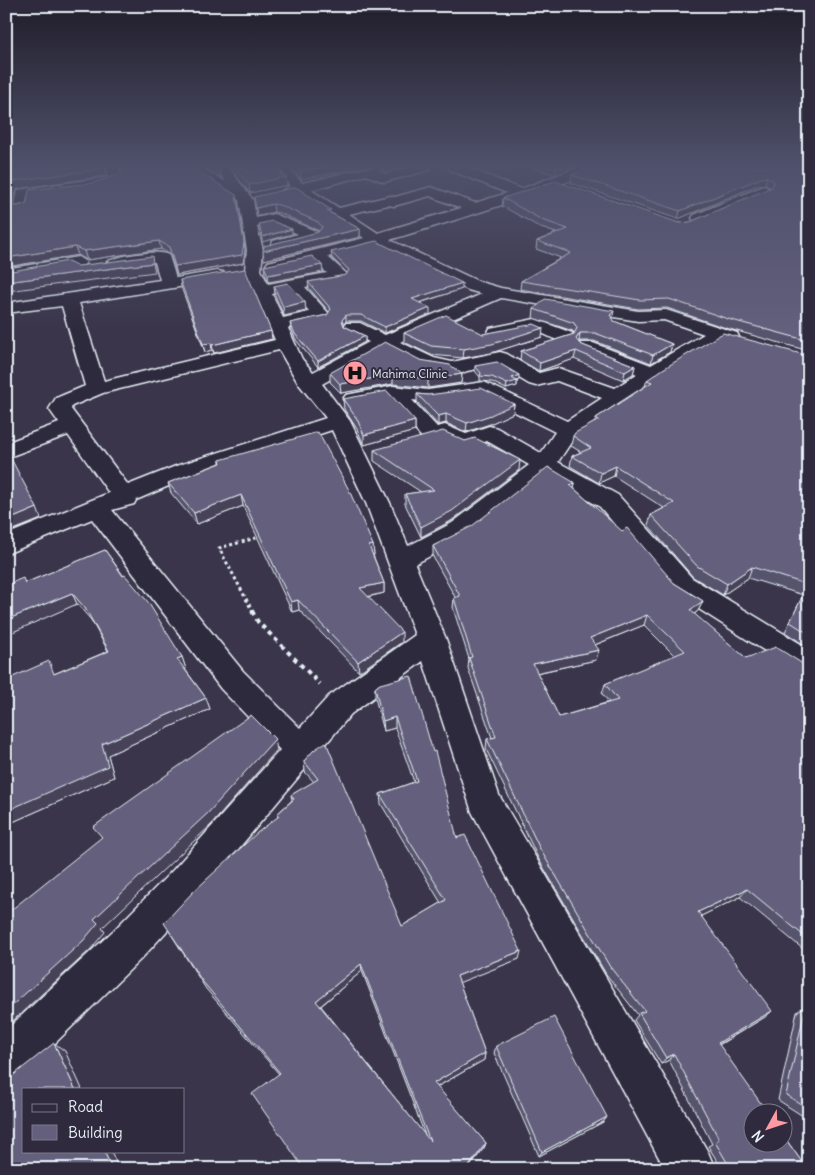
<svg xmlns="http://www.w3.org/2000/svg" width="815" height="1175" viewBox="0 0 815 1175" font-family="Delius,sans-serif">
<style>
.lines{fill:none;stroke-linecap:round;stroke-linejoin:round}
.minor-casing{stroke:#e8f1f8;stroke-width:3}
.path-far1{stroke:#e8f1f8;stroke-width:3;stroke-dasharray:3 3;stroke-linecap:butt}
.path{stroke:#e8f1f8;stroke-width:4;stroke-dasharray:4.5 4.5;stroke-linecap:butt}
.minor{fill:#2f2a3d;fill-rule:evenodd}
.wall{fill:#56526c;stroke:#e8f1f8;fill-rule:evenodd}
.shaded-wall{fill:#464258;stroke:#e8f1f8}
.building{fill:#645f7d;stroke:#e8f1f8;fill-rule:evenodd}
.labels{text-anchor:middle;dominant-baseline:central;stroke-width:4;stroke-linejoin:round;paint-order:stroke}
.far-poi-label{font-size:12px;fill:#e8f1f8;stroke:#2f2a3d;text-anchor:start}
</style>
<rect width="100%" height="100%" fill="#3a354a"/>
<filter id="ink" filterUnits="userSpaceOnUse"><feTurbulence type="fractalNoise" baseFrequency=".02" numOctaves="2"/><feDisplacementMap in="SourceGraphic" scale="10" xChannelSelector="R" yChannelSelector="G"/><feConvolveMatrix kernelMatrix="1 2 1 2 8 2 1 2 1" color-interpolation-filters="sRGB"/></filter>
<g filter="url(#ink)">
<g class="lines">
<defs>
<path id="minor" d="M 106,167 L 118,167 L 123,177 C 111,192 50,194 30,196 L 27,211 L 6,215 L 6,207 L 15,205 L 18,190 L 104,178 L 109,176 Z
M 185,167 L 200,167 L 226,182 L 216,167 L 228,167 L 253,200 L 256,218 L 274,214 L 318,232 L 321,235 L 318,238 L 279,249 L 273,247 L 271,244 L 273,241 L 298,234 L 273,223 L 257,227 L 263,250 L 261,270 L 268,284 L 327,273 L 313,261 L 274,270 L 268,268 L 266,265 L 268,262 L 364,238 L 297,193 L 285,193 L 283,190 L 290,186 L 275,167 L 288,167 L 302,183 C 330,178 357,167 384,167 L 379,171 L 385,174 L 410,167 L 430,167 L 429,170 L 384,182 L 366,175 L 311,190 L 339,208 L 390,196 L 395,197 L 431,187 L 475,203 L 507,193 L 450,170 L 449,167 L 466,167 L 521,189 L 579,167 L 595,167 C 585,182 419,231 390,240 L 480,282 L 501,288 L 638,311 L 666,310 L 737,333 L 739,337 L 737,341 L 730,343 L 721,340 L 659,377 L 576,435 L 558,462 L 618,495 L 692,578 L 809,649 L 809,676 L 798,672 L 672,592 L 600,507 L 546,475 L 470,535 L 415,564 L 446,639 L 499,795 L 708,1152 L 715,1169 L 665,1169 L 472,812 L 423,661 L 351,714 L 199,896 L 142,958 L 44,1054 L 21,1073 L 6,1080 L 6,1030 L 114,930 L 173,870 L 280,750 L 221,689 L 92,519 L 6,554 L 6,535 L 109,493 L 68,435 L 6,458 L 6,443 L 59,423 L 49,409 L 56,398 L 85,386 L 62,306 L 6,313 L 6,303 L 160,280 L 155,262 L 114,268 L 106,263 C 111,256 164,248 169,256 L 176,278 L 217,271 L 223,272 L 225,276 L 223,280 L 217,281 L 79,303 L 104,381 L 275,340 L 245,270 L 247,250 L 239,200 ZM 430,196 L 461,208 L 378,233 L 349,214 L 388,205 L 394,206 ZM 374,244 L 468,290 L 482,294 L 385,335 L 360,323 L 346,323 L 344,327 L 346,331 L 369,342 L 313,372 L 302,359 L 288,328 L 327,319 L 330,315 L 305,287 L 346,279 L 348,275 L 328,257 ZM 290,290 L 309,312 L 283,318 L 272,294 ZM 501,298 L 638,321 L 664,320 L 704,334 L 651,365 L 593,343 L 579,343 L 576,347 L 579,351 L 637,374 L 615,388 L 558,368 L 539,373 L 507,354 L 500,352 L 452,362 L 434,358 L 400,342 ZM 385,349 L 421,367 L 458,375 L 467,371 L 497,365 L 529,384 L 536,386 L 557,381 L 602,398 L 567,421 L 484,382 L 428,390 L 393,386 L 346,395 L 343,399 L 346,403 L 353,405 L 388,399 L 425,441 L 433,443 L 444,440 L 465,449 L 487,441 L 529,465 L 452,523 L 408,546 L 390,503 L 350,421 L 322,384 ZM 279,350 L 298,383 L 326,418 L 176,466 L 128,485 L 71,409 L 72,406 L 103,393 ZM 481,395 L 555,432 L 541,453 L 497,428 L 489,426 L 466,434 L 445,425 L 437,427 L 412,400 L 428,402 ZM 332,430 L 366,503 L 415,635 L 329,696 L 300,728 L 243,671 L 112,510 L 134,504 L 136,500 L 192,476 Z
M 764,186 L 771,190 L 769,193 L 704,221 L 694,221 L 692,218 L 694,215 Z
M 78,257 L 86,262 L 84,265 L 6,279 L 6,269 Z
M 535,319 L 572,333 L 574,337 L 572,341 C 557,345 548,333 534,331 C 519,329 505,340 490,336 L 488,332 L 490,328 Z"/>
</defs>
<use href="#minor" class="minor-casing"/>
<path class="path-far1" d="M 253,612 L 219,548 L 260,537"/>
<path class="path" d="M 252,611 L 258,622 L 320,684"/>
<use href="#minor" class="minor"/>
</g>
<path class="wall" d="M 120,167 L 192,167 L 245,250 L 243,263 L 177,275 L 171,255 L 161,249 L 87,260 L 78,255 L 6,267 L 6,208 L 26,204 L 115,176 L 122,171 Z
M 203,167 L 218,167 L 219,170 L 221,177 Z
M 229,167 L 278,167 L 283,173 L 287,185 L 250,193 Z
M 290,167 L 367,167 L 301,179 Z
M 530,167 L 575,167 L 556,175 Z
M 809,167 L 809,351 L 726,328 L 667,308 L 638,309 L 520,289 L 521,281 L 561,258 L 536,249 L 537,241 L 556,233 L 541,228 L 502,206 L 503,198 L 679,223 L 690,222 L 771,188 L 765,184 L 758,185 L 678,219 L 571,183 L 572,175 Z
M 254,197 L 331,213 L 360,229 L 360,237 L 264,260 L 319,231 L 280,213 L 274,212 L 257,216 Z
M 331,252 L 462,289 L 420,303 L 430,314 L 385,333 L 361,321 L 346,321 L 344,325 L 344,326 L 365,336 L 365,342 L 318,367 L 296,340 L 291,329 L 290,323 L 327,315 L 329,312 L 309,288 L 308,282 L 346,275 L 347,273 L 332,258 Z
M 322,265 L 323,272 L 269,282 L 265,273 L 264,266 Z
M 180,280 L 272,339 L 214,353 L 212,350 L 205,352 L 181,287 Z
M 274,286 L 305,302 L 306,311 L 284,316 L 275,295 Z
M 534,309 L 612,318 L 614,321 L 672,344 L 670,352 L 651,363 L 594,341 L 579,341 L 578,342 L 580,344 L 635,366 L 633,374 L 623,380 L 574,359 L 539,371 L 520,360 L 521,351 L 574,334 L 573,331 L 533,318 Z
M 404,333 L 483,334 L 542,337 L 491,353 L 463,358 L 431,355 L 404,342 Z
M 809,356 L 809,648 L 785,632 L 803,595 L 748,578 L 723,595 L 693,577 L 648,525 L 651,515 L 664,508 L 614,476 L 599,483 L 570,466 L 572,456 L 581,452 L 571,446 L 573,436 L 595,422 L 596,418 L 645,386 L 647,380 Z
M 420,360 L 462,374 L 461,383 L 428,388 L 393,384 L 341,393 L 330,382 L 330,373 Z
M 475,366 L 519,380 L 517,381 L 517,386 L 506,389 L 492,382 L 480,381 L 480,377 L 475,371 Z
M 417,394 L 514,404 L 513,413 L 490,424 L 466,432 L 446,423 L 438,425 L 417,402 Z
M 343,399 L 415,421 L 415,431 L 364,445 L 357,429 L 344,409 Z
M 465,441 L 519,470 L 451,521 L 421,537 L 405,504 L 405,494 L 421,492 L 374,461 L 374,450 Z
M 220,460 L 373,545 L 374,555 L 373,555 L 384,583 L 384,593 L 368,597 L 402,642 L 359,672 L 299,610 L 292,612 L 243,506 L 197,524 L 171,493 L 168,483 L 220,463 Z
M 575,483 L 574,488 L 674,583 L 703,601 L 698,611 L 694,614 L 746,658 L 803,664 L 809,665 L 809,954 L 740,897 L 701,916 L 765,1017 L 719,1045 L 807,1169 L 722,1169 L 708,1146 L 712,1144 L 669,1060 L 661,1064 L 634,1020 L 638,1015 L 606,974 L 538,858 L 486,749 L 487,739 L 492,738 L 468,668 L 469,659 L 453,608 L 454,598 L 455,597 L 433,557 L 433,546 ZM 644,625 L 675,656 L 605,684 L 602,694 L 609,702 L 559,717 L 537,673 L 596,660 L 595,645 Z
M 105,550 L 182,657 L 186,669 L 185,669 L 206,698 L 210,709 L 108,755 L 114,777 L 6,825 L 6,689 L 56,673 L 108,651 L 91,620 L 77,604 L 25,583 Z
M 380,684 L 519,959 L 459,982 L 485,1053 L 484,1060 L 437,1087 L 486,1143 L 484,1148 L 468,1169 L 303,1169 L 279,1074 L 206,989 L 169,931 L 278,817 L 277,814 L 292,800 L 291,795 L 314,782 L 305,772 L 304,761 L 314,750 L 402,926 L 441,903 L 381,804 L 380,794 L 414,782 L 395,728 L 384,731 L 375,698 L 375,688 ZM 362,971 L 412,1101 L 425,1135 L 321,1006 Z
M 806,1005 L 809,1007 L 809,1120 L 778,1100 L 797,1012 Z
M 496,1046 L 607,1117 L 603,1122 L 539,1156 L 494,1053 Z"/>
<path class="shaded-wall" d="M 6,167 L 23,167 L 6,169 Z
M 105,167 L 107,175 L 104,176 L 17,189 L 13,203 L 6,205 L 6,197 L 14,181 Z
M 325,167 L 367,167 L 301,179 L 300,171 Z
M 557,167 L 575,167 L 556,175 Z
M 283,173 L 283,178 L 286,177 L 287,185 L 250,193 L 249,185 Z
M 767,177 L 765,184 L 758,185 L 678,219 L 680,211 L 761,178 Z
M 273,204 L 274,212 L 257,216 L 256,208 Z
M 292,229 L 292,234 L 262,242 L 262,237 Z
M 360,229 L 360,237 L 264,260 L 263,251 Z
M 159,241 L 161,249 L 87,260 L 84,251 Z
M 244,242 L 245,250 L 243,263 L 177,275 L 175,266 Z
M 75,247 L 78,255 L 6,267 L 6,258 Z
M 153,263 L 155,272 L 7,291 L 8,301 L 6,302 L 6,282 Z
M 322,265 L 323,272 L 269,282 L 268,275 Z
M 462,283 L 462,289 L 412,305 L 412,299 Z
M 305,302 L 306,311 L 284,316 L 283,307 Z
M 6,307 L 9,314 L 10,320 L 6,321 Z
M 430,308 L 430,314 L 385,333 L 385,327 Z
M 614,311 L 612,319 L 610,315 Z
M 346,315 L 346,321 L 342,326 L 342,320 Z
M 543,328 L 542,337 L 491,353 L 463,358 L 464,349 Z
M 271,331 L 272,339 L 214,353 L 212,345 Z
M 580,333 L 579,341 L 574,347 L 576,339 Z
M 365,336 L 365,342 L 318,367 L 318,361 Z
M 211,343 L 212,350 L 205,352 L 203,344 Z
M 672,344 L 670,352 L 651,363 L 653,355 Z
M 576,351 L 574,359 L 539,371 L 540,363 Z
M 635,366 L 633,374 L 623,380 L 625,372 Z
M 462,374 L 461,383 L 428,388 L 428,379 Z
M 393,375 L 393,384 L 341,393 L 340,384 Z
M 519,375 L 519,380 L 517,381 L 517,386 L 506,389 L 507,384 L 512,378 Z
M 514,404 L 513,413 L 490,424 L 466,432 L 467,423 Z
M 446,414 L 446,423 L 438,425 L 438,416 Z
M 415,421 L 415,431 L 364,445 L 364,435 Z
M 520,460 L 519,470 L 451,521 L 421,537 L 421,527 Z
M 616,466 L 614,476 L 599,483 L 601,473 Z
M 575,483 L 573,493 L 570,485 Z
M 241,495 L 243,506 L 197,524 L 194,513 Z
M 37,508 L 41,519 L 6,533 L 6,521 Z
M 373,545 L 374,555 L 370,556 L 369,546 Z
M 752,567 L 748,578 L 723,595 L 727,584 Z
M 384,583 L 384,593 L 361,598 L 360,588 Z
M 72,593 L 77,604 L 6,635 L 6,620 Z
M 298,600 L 299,610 L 292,612 L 291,602 Z
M 703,601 L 698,611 L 686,620 L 690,610 Z
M 647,615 L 644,625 L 587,648 L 590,638 Z
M 402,632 L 402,642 L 359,672 L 358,662 Z
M 599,650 L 596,660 L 531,674 L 533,664 Z
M 182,657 L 186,669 L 181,671 L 177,659 Z
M 206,698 L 210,709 L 108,755 L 114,777 L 6,825 L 6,811 L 102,744 Z
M 395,717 L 395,728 L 384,731 L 383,721 Z
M 275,739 L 277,750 L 212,824 L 102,928 L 105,932 L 90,950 L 6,1027 L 6,1011 L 94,919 Z
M 747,889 L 740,897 L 693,920 L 698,912 Z
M 521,951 L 519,959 L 456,984 L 457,976 Z
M 361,964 L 362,971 L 318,1008 L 316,1001 Z
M 772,1011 L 765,1017 L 711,1049 L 718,1043 Z
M 54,1043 L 65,1051 L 82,1089 L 75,1089 Z
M 485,1053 L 484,1060 L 433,1089 L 434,1083 Z
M 674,1054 L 669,1060 L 661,1064 L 666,1058 Z
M 607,1117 L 603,1122 L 539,1156 L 542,1152 Z
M 486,1143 L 484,1148 L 468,1169 L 467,1169 Z
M 104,1151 L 111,1151 L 119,1169 L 112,1169 Z"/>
<path class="building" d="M 60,167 L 105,167 L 102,169 L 14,181 L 11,196 L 6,197 L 6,172 Z
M 122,167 L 191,167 L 236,195 L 244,242 L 242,255 L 175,266 L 169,247 L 159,241 L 84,251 L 75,247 L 6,258 L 6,208 L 26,204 L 29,190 L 92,183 L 115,176 L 123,170 Z
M 234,167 L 278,167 L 283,173 L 280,174 L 286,177 L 249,185 Z
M 296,167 L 325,167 L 300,171 Z
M 587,167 L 809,167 L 809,341 L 728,319 L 669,299 L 640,300 L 521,281 L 571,253 L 537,241 L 568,229 L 542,220 L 503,198 L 555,181 L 679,223 L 690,222 L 772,187 L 774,181 L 767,177 L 761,178 L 680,211 L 572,175 Z
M 296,187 L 331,210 L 327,211 L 360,229 L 263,251 L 264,246 L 318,232 L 322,227 L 318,222 L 279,205 L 273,204 L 256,208 L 254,197 Z
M 272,221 L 292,229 L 262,237 L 259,224 Z
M 376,241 L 462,283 L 412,299 L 430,308 L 385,327 L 361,315 L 346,315 L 342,320 L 344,326 L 365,336 L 318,361 L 295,334 L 290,323 L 327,315 L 331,309 L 308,282 L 346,275 L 349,270 L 331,252 Z
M 152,256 L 153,263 L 6,282 L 6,272 L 68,261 L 78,266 Z
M 312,256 L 322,265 L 268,275 L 264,266 Z
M 245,269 L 271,331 L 212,345 L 211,343 L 203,344 L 180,280 Z
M 288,283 L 305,302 L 283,307 L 274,286 Z
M 545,299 L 614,311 L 610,315 L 614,321 L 672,344 L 653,355 L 595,333 L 580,333 L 576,339 L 580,344 L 635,366 L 625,372 L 576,351 L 540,363 L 521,351 L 574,334 L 577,328 L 574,323 L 534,309 Z
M 446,315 L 483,334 L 534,324 L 543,328 L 492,344 L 464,349 L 431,346 L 404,333 Z
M 723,333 L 809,356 L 809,634 L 790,622 L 808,585 L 752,567 L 727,584 L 697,566 L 651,515 L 674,503 L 616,466 L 601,473 L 572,456 L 591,448 L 573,436 L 575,433 L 599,420 L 596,418 L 652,382 L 647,380 L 663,369 Z
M 385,342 L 420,360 L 450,365 L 462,374 L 428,379 L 393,375 L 340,384 L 330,373 Z
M 497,362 L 519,375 L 512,378 L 517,381 L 507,384 L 492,377 L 480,376 L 481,373 L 475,366 Z
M 481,388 L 514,404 L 491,415 L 467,423 L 446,414 L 438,416 L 417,394 L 428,395 Z
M 387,391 L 415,421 L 364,435 L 357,419 L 343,399 Z
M 443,431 L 465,441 L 475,438 L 520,460 L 452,511 L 421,527 L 405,494 L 434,490 L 374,450 Z
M 318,432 L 349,490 L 373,545 L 369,546 L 384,583 L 360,588 L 402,632 L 358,662 L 298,600 L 291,602 L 241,495 L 194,513 L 168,483 L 221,463 L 220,460 Z
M 6,451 L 7,451 L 37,508 L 6,521 Z
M 548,467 L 575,483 L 570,485 L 622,531 L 627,528 L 674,583 L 703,601 L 690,610 L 746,658 L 776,647 L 803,664 L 809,665 L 809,940 L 747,889 L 698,912 L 772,1011 L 718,1043 L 767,1112 L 752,1112 L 752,1142 L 782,1142 L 782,1134 L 807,1169 L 731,1169 L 715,1142 L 719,1139 L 674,1054 L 666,1058 L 639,1013 L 645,1011 L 610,967 L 540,849 L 487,739 L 496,737 L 469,658 L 472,657 L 454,598 L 460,596 L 433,546 L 472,526 ZM 647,615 L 685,651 L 605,684 L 618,700 L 559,717 L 533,664 L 599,650 L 590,638 Z
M 105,550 L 123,576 L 125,575 L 148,602 L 182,657 L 177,659 L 206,698 L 102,744 L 108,766 L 6,811 L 6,689 L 10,687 L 6,680 L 49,661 L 54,674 L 109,651 L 85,608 L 72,593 L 6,620 L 6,585 L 23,578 L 25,583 Z
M 411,676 L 433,752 L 435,751 L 457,838 L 465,835 L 521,951 L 457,976 L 485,1053 L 434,1083 L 486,1143 L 467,1169 L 304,1169 L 252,1094 L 280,1073 L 202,981 L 164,923 L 192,893 L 258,832 L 279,816 L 277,814 L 294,799 L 291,795 L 318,779 L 304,761 L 314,750 L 326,742 L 402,926 L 446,900 L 380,794 L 417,781 L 395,717 L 383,721 L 375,688 L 380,684 ZM 361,964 L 412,1096 L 430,1141 L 316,1001 Z
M 251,715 L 275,739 L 208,813 L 94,919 L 98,923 L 83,941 L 6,1011 L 6,914 L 102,837 L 93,827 Z
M 806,1005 L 809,1007 L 809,1109 L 786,1095 Z
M 554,1017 L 607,1117 L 542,1152 L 496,1046 Z
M 54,1043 L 75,1089 L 24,1089 L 24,1151 L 104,1151 L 112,1169 L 6,1169 L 6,1081 Z"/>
</g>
<linearGradient id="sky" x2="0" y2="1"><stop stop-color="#201d29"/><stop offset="0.5" stop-color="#4f516b"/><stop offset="1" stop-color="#4f516b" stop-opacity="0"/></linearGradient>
<rect width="815" height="331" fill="url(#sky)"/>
<defs>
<symbol id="hospital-disc" viewBox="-11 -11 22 22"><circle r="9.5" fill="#ff9aa2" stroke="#2f2a3d"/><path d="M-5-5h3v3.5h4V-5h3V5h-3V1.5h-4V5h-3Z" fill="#111"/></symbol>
</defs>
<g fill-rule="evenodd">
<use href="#hospital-disc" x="341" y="359" width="28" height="28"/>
</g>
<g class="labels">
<g class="far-poi-label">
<text x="372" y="373">Mahima Clinic</text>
</g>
</g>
<rect width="815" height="1175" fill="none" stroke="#2f2a3d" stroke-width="25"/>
<rect x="12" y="12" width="790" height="1150" fill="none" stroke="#e8f1f8" stroke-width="2" filter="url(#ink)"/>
<rect x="22" y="1088" width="162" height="65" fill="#2f2a3d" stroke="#797a88"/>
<rect x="32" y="1104" width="25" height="8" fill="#2f2a3d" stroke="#797a88"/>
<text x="68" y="1112" font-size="15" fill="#e8f1f8">Road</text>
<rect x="32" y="1125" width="25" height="15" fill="#645f7d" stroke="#797a88"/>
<text x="68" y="1138" font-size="15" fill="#e8f1f8">Building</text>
<g transform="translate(768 1128) rotate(230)"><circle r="24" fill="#2f2a3d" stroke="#797a88"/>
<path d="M0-4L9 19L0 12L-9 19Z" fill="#ff9aa2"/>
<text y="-8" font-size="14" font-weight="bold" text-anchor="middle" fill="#e8f1f8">N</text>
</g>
</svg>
